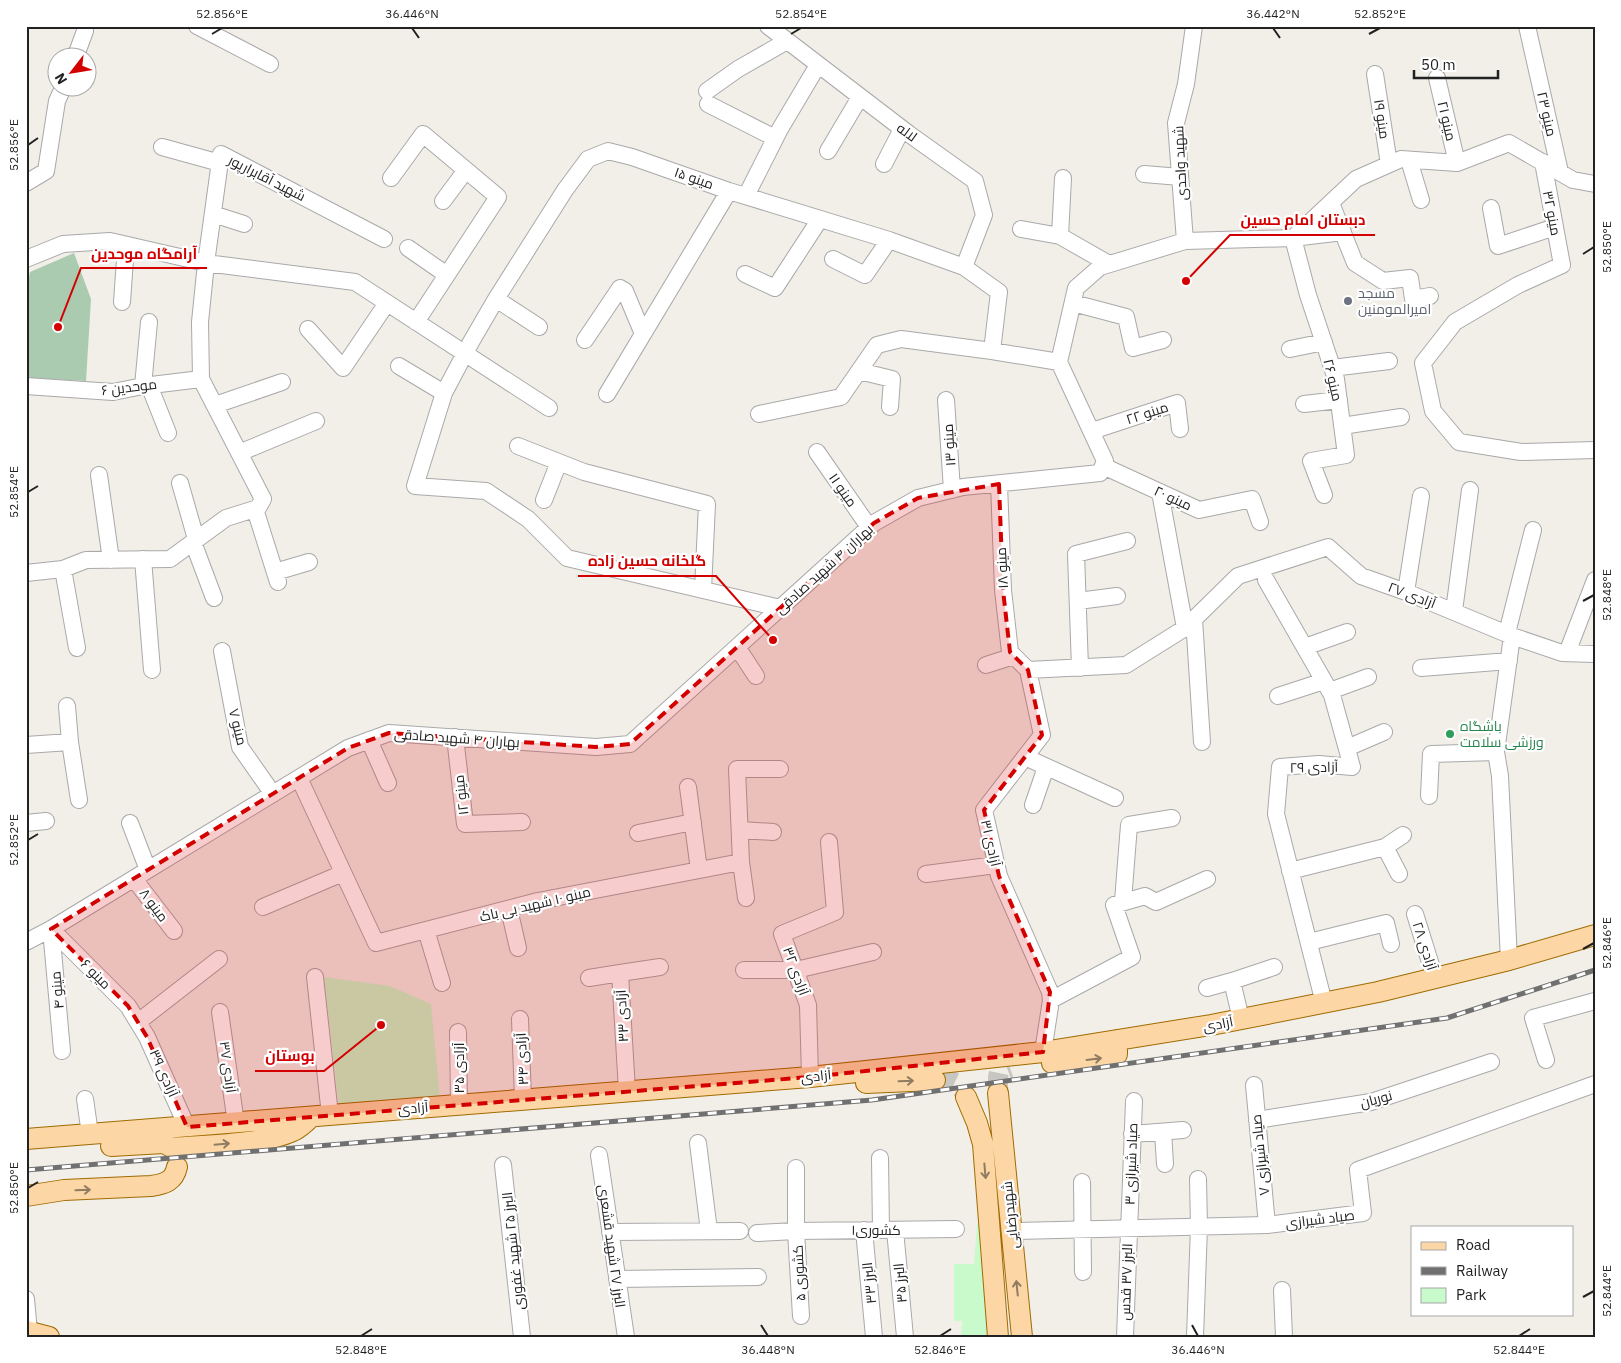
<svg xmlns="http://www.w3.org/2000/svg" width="1621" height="1363" viewBox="0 0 1621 1363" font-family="'IBM Plex Sans',Cairo,sans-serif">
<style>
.cemetery{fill:#aacbaf}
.park{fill:#c8facc}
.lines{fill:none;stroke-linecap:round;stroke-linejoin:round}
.major-tunnel{stroke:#c8c6c1;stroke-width:20;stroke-dasharray:20 10;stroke-linecap:butt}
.minor-casing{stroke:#a9a9a9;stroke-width:18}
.major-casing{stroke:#a06b00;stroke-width:22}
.minor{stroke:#fff;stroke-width:16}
.major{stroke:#fcd6a4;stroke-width:20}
.rail-casing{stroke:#707070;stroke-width:5}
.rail{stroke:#fff;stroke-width:3;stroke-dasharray:9;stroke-linecap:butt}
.oneway{stroke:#8f7c63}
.marked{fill:#d40000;fill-opacity:0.2;stroke:#d40000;stroke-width:4;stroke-dasharray:10 6;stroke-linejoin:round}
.ticks{fill:none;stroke:#222;stroke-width:2}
.worship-dot{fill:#6b7280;stroke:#fff;stroke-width:2}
.leisure-dot{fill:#2e9e5b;stroke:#fff;stroke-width:2}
.labels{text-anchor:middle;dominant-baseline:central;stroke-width:4.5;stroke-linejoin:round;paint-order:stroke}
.street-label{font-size:14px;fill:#222;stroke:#fff}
.worship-label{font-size:14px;fill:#5b616d;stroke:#fff;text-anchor:start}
.leisure-label{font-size:14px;fill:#27864d;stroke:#fff;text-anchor:start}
.leader{fill:none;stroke:#d40000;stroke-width:2}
.callout-dot{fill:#d40000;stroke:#fff;stroke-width:2}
.callout-label{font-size:15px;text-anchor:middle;font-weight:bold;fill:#d40000;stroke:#fff;stroke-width:4.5;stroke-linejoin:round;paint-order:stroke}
.neatline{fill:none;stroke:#222;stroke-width:2}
.ticks-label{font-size:12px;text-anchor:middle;fill:#222}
</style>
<rect width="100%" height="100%" fill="#f2efe9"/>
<path class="cemetery" d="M 74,253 L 91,299 L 86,381 L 26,378 L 26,293 L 30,272 Z"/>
<path class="park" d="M 324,977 L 390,986 L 431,1004 L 440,1100 L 339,1108 Z
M 977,1224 L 981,1224 L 991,1337 L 961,1337 L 962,1321 L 954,1321 L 954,1264 L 974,1264 Z"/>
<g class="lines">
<path class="major-tunnel" d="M 935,1080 C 952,1081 958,1079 966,1097
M 998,1093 L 998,1077 L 999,1072 L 1010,1068"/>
<defs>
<path id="minor" d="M 197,26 L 270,64
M 768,26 L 909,134 L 975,181 L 984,215 L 964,267
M 1527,26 L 1560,172
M 75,58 L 85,31
M 1375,74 L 1389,164
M 1437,78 L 1457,163
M 707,91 L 738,69 L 787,41
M 708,104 L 775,138
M 162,147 L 220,163
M 828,151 L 860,97
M 1409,160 L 1421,200
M 1543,162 L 1562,265 L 1518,285 L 1455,322 L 1423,363 L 1433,411 L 1459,442 L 1521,452 L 1595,450
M 884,164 L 902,129
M 1144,174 L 1180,177
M 391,178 L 423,134 L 498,197 L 416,322
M 1063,178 L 1060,236 L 1109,264
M 26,183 L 46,171 L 57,101 L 63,88
M 746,196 L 780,129 L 818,65
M 443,201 L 466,170
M 1331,203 L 1355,263 L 1383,281 L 1410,278 L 1413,299 L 1430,296
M 1491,208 L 1498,246 L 1555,227
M 213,214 L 244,224
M 1021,229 L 1060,236
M 384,239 L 221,154 L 206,263 L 355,282 L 549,408
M 1185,241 L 1176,123 L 1186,84 L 1194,26
M 408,248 L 447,275
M 26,259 L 63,244 L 110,241 L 206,263 L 200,322 L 201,379 L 263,499 L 258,508 L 226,518 L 170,559 L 86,560 L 63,569 L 26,573
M 833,259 L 865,275 L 889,240
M 745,274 L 775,288 L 820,219
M 496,299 L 539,327
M 122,302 L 126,245
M 1073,303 L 1126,317 L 1133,348 L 1163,340
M 308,329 L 343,368 L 387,303
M 585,340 L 620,288 L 625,291 L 643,334
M 1290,349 L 1324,342
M 399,366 L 444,393
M 1332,368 L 1389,361
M 859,371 L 892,379 L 890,407
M 149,385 L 168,433
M 26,386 L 113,392 L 143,386 L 201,379
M 143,386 L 149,322
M 607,394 L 729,191
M 946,400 L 952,490
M 1304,404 L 1339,400
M 215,405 L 282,382
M 759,414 L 841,397 L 877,345 L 901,339 L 992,351
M 1342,426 L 1401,417
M 1092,431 L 1177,403 L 1180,429
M 518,446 L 584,472 L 707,504 L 703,590
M 817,452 L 869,527
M 239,453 L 316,421
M 1103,466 L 1199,510 L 1252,499 L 1260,522
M 99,475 L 111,560
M 180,483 L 196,539
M 999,484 L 1003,590 L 1010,652 L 1028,670 L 1042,735 L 984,810 L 999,876 L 1050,992 L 1051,1000 L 1043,1052
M 1160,492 L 1185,628
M 1324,495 L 1311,461 L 1346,455 L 1336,379 L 1308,295 L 1293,238 L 1343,232
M 544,500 L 559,462
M 255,509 L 278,582
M 193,542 L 214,598
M 143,559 L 152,670
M 63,569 L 77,648
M 275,572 L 309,562
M 1266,580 L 1332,695 L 1352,767 L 1319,764 L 1280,767 L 1276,814 L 1324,1003
M 1406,592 L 1421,496
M 1078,601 L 1117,596
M 780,608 L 567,558 L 528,519 L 486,491 L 415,486 L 444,393 L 471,342 L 496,299 L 565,190 L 588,159 L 608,151 L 632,157 L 729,191 L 889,240 L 964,267 L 999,292 L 992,351 L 1059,362
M 1454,611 L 1470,490
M 1194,619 L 1202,742
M 1507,633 L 1533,530
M 1512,636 L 1562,653 L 1595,654
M 737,647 L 756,676
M 1305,647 L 1347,632
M 222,651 L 240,747 L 273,794
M 1567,653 L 1595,580
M 986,665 L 1014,656
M 1080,668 L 1076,554 L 1127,541
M 1421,668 L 1509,661
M 1028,670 L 1126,665 L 1185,628 L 1238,576 L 1328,547 L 1361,576 L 1406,592 L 1512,636 L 1496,752 L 1500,776 L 1509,960
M 1330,691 L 1368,677
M 1278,696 L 1324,681
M 67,706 L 70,742
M 455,737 L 465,824 L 522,822
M 369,740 L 388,783
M 26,745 L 70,742 L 79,800
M 1347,748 L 1384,732
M 1025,757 L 1115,798
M 299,778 L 376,943 L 538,901 L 741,862 L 737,769 L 780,769
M 688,787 L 699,870
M 1429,796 L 1431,754 L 1496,752
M 1033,805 L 1046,767
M 26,823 L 46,821
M 130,823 L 148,870
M 740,830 L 773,832
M 638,833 L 693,822
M 1385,847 L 1403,835
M 741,862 L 746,898
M 1290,871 L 1385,847 L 1399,874
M 926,874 L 996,865
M 134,879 L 174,931
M 1123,901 L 1129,825 L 1172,818
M 263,907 L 343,873
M 509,909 L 518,948
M 1415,914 L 1435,978
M 51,929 L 128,1006 L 147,1037 L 187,1127
M 51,929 L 62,1051
M 426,930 L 442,983
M 26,942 L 51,929 L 348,748 L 389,733 L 596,747 L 630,744 L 874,523 L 918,498 L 963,487 L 1100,473 L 1105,461 L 1059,362 L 1076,288 L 1100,267 L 1185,241 L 1293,238 L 1356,179 L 1401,159 L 1457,163 L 1509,143 L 1573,180 L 1595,184
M 1309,942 L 1386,923 L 1391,944
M 744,970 L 796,970 L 873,952
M 620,973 L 660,967
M 315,977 L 330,1115
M 589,978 L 620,973 L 627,1091
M 1207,988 L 1232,981
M 1051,1000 L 1132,957 L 1114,905 L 1145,896 L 1156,902 L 1207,879
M 220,1012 L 236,1123
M 520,1019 L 523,1099
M 1241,1019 L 1232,981 L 1274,967
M 138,1022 L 219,959
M 458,1032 L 459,1104
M 1546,1060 L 1533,1018 L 1595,1001
M 810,1077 L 808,1005 L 782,934 L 835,912 L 829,842
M 1254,1085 L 1267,1225
M 85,1099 L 90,1134
M 1257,1120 L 1371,1102 L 1491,1062
M 1163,1132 L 1165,1164
M 1132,1134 L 1183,1130
M 698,1143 L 709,1231
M 599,1155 L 626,1337
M 880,1158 L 881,1230
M 503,1165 L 522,1337
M 796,1168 L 796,1231 L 801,1316
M 1082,1182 L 1083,1272
M 864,1230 L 874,1337
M 895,1230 L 905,1337
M 1011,1231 L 1267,1225 L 1363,1213 L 1358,1170 L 1595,1084
M 610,1232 L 740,1231
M 757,1233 L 796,1231 L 956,1229
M 617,1279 L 758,1277
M 1282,1290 L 1284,1337
M 26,1299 L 29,1332
M 1125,1337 L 1134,1101
M 1195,1337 L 1199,1227 L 1198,1179"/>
<path id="major" d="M 1052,1063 L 1110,1057 L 1117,1054 L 1117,1040
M 866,1083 L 935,1080
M 998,1093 L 1022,1337
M 966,1097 L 977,1123 L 983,1144 L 998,1337
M 26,1139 L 810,1077 L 1043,1052 L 1211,1025 L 1378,992 L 1509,960 L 1595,935
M 111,1146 L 164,1143 L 173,1148 C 207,1145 263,1145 293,1131 C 300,1128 306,1122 311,1117
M 26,1196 L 64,1190 L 151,1186 C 165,1184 174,1181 177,1167
M 26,1331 L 49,1337"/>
</defs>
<use href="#minor" class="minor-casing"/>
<use href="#major" class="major-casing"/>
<use href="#minor" class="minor"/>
<use href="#major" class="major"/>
<defs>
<path id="rail" d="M 26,1170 L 872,1100 L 1447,1018 L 1595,970"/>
</defs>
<use href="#rail" class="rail-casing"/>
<use href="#rail" class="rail"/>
</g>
<defs><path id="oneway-shaft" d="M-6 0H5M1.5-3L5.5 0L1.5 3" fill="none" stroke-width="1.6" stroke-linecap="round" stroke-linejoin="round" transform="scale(1.25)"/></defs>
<g class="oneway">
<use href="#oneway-shaft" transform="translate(1094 1059) rotate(-7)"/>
<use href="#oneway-shaft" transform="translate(906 1081) rotate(-2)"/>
<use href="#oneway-shaft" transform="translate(222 1144) rotate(-5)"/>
<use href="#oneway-shaft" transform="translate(985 1171) rotate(85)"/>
<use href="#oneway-shaft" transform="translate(83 1190) rotate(-2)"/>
<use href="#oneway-shaft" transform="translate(1017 1288) rotate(-96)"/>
</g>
<path class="marked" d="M 999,484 L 1003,590 L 1010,652 L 1028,670 L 1042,735 L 984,810 L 999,876 L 1050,992 L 1043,1052 L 810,1077 L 187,1127 L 147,1037 L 128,1006 L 51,929 L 348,748 L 389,733 L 596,747 L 630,744 L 874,523 L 918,498 Z"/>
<path class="ticks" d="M 412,28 L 419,38M 1273,28 L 1280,38M 212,34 L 222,28M 791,34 L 801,28M 1369,34 L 1380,28M 28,145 L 38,138M 1583,254 L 1594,247M 28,492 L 38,486M 1583,601 L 1594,595M 28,840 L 38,834M 1583,949 L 1594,943M 28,1188 L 38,1182M 1583,1297 L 1594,1291M 761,1325 L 768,1336M 1192,1325 L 1198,1336M 361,1336 L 372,1329M 940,1336 L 951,1329M 1519,1336 L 1530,1329"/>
<circle class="worship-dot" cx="1348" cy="301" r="5"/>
<circle class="leisure-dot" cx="1450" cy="734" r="5"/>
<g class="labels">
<g class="street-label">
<text transform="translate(1547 114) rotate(77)">مینو ۲۳</text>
<text transform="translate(1382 119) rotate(81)">مینو ۱۹</text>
<text transform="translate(1447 121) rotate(77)">مینو ۲۱</text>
<text transform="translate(907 132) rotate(36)">لاله</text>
<text transform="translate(1180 163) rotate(-93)">شهید واحدی</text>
<text transform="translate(267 178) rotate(27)">شهید آقابرارپور</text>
<text transform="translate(694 178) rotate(19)">مینو ۱۵</text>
<text transform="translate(1552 213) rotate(79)">مینو ۳۲</text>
<text transform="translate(1333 380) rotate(77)">مینو ۲۶</text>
<text transform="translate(129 387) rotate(-7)">موحدین ۶</text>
<text transform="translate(1147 413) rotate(-18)">مینو ۲۲</text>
<text transform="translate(949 445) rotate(-94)">مینو ۱۳</text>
<text transform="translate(843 490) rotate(55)">مینو ۱۱</text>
<text transform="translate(1173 498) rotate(25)">مینو ۲۰</text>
<text transform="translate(1002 568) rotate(-93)">مینو ۱۸</text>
<text transform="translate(824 569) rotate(-42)">بهاران ۴ شهید صادقی</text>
<text transform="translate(1412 595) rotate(21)">آزادی ۲۷</text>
<text transform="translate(238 727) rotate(76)">مینو ۷</text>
<text transform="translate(457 738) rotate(4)">بهاران ۴ شهید صادقی</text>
<text transform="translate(1314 767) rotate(-1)">آزادی ۲۹</text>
<text transform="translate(461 795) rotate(-97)">مینو ۱۲</text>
<text transform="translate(991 843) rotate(77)">آزادی ۳۱</text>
<text transform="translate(535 904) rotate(-13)">مینو ۱۰ شهید بی باک</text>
<text transform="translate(154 905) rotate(53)">مینو ۸</text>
<text transform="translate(1425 946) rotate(72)">آزادی ۲۸</text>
<text transform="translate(796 971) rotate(70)">آزادی ۳۲</text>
<text transform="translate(96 974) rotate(45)">مینو ۶</text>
<text transform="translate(57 990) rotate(-95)">مینو ۴</text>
<text transform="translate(622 1016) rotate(-93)">آزادی ۳۳</text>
<text transform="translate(1218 1024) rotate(-11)">آزادی</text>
<text transform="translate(522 1059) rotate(-93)">آزادی ۳۴</text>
<text transform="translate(228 1067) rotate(82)">آزادی ۳۷</text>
<text transform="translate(459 1068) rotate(-90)">آزادی ۳۵</text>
<text transform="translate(164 1073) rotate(66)">آزادی ۳۹</text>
<text transform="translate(816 1076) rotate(-6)">آزادی</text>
<text transform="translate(1376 1099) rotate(-15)">نوریان</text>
<text transform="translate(413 1108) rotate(-5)">آزادی</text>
<text transform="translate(1260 1155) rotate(-96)">صیاد شیرازی ۷</text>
<text transform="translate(1131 1164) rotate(-88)">صیاد شیرازی ۳</text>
<text transform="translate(1010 1215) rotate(-96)">شهیدرضایی</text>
<text transform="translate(1320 1219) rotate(-7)">صیاد شیرازی</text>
<text x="876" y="1230">کشوری۱</text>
<text transform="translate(612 1246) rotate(82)">البرز ۲۷ شهید قشعری</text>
<text transform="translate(513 1251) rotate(-96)">البرز ۲۵ شهید غفوری</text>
<text transform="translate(799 1273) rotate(-93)">کشوری ۵</text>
<text transform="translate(1126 1282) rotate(-88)">البرز ۳۷ قدس</text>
<text transform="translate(869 1283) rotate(-96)">البرز ۳۳</text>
<text transform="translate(900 1283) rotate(-95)">البرز ۳۵</text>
</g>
<g class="worship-label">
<text x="1358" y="293">مسجد<tspan x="1358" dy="16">امیرالمومنین</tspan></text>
</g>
<g class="leisure-label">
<text x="1460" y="726">باشگاه<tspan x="1460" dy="16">ورزشی سلامت</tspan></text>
</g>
</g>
<path class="leader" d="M1186 281L1230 235H1375M58 327L81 268H207M773 640L716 576H578M381 1025L324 1071H255"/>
<g class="callout-dot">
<circle cx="1186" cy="281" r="5"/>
<circle cx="58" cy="327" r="5"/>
<circle cx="773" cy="640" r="5"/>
<circle cx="381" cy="1025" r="5"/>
</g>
<g class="callout-label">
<text x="1303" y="225">دبستان امام حسین</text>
<text x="144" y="259">آرامگاه موحدین</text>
<text x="647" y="566">گلخانه حسین زاده</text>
<text x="290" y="1061">بوستان</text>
</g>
<rect width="1621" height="1363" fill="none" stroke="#ffffff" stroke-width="55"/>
<rect x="1411" y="1226" width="162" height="90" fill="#ffffff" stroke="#a7a7a7"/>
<rect x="1421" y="1242" width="25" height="8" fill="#fcd6a4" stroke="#a7a7a7"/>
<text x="1456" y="1250" font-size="15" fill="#222222">Road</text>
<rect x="1421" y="1267" width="25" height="8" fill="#707070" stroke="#a7a7a7"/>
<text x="1456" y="1276" font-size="15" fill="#222222">Railway</text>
<rect x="1421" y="1288" width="25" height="15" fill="#c8facc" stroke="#a7a7a7"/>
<text x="1456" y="1300" font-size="15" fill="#222222">Park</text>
<g transform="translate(72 72) rotate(239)"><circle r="24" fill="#ffffff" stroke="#a7a7a7"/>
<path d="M0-4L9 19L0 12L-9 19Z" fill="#d40000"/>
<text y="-8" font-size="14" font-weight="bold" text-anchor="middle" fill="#222222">N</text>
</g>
<path d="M1414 70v8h84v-8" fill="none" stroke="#222222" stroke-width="2.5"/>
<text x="1421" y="70" font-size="15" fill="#222222" stroke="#ffffff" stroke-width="4" paint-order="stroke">50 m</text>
<rect x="28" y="28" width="1566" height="1308" class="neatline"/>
<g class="ticks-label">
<text x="222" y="18">52.856°E</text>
<text x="412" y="18">36.446°N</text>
<text x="801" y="18">52.854°E</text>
<text x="1273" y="18">36.442°N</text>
<text x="1380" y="18">52.852°E</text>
<text transform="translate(14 145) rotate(-90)" y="4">52.856°E</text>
<text transform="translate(1607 247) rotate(-90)" y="4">52.850°E</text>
<text transform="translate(14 492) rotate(-90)" y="4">52.854°E</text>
<text transform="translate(1607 595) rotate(-90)" y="4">52.848°E</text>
<text transform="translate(14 840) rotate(-90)" y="4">52.852°E</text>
<text transform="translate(1607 943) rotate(-90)" y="4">52.846°E</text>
<text transform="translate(14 1188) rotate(-90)" y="4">52.850°E</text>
<text transform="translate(1607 1291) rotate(-90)" y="4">52.844°E</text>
<text x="361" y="1354">52.848°E</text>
<text x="768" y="1354">36.448°N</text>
<text x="940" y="1354">52.846°E</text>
<text x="1198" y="1354">36.446°N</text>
<text x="1519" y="1354">52.844°E</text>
</g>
</svg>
